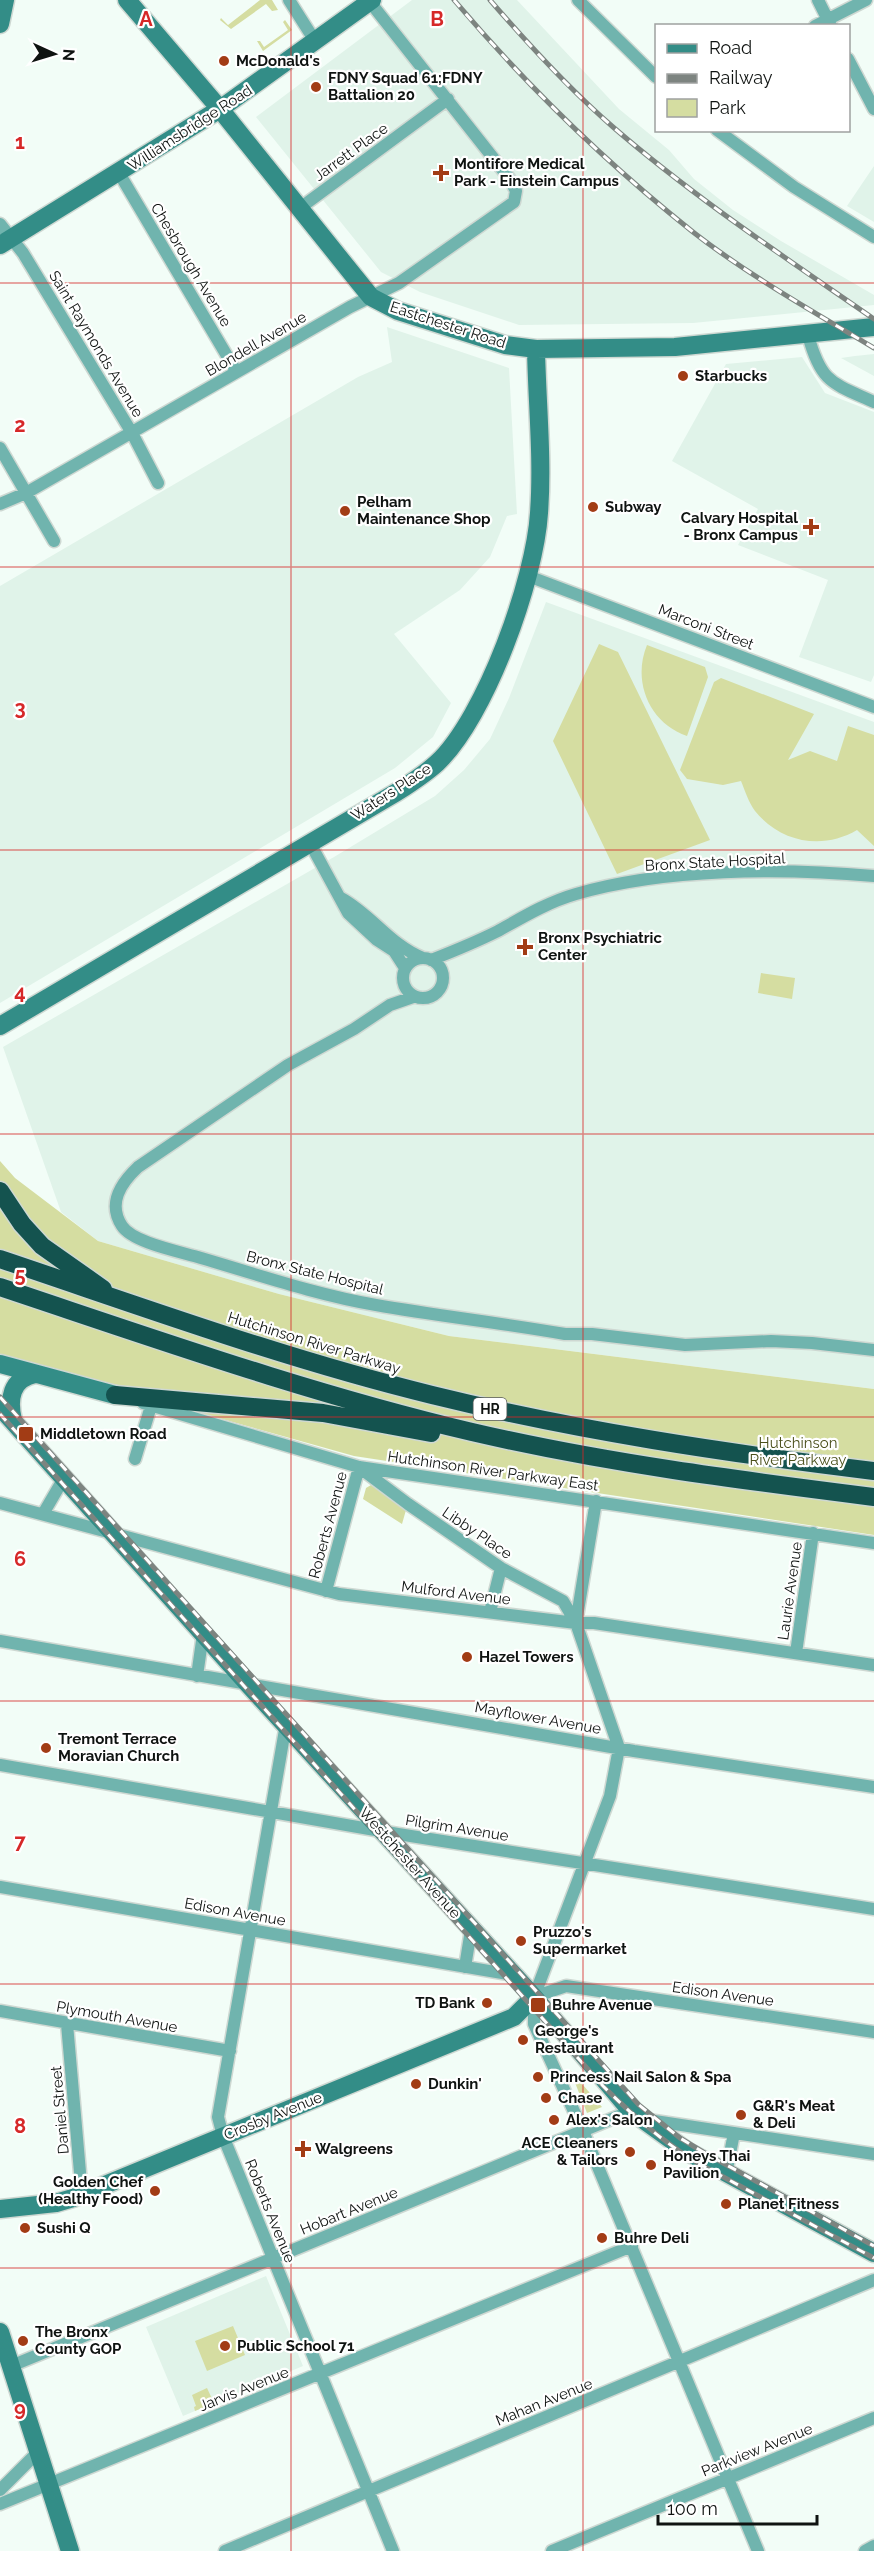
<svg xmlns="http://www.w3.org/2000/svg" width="874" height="2551" viewBox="0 0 874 2551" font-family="Raleway,sans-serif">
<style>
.built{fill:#e0f3e9}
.green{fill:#d5dda1}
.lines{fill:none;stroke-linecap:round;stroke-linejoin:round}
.street-casing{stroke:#ced8d2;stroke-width:15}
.secondary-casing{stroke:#ced8d2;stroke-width:21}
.highway-casing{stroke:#ced8d2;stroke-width:21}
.street{stroke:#70b4ae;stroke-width:12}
.secondary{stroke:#338d87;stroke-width:18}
.highway{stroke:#14534f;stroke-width:18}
.rail-casing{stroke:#7d8480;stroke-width:5}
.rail{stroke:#fff;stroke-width:3;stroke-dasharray:9;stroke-linecap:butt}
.grid{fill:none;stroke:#d62828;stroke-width:1.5;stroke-opacity:0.55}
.poi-dot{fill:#a23c15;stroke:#fff;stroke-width:2}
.labels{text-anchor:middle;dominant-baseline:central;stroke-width:4.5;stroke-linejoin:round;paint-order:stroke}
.shield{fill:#fff;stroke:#575a58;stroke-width:1.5}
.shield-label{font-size:14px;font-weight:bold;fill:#0f1311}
.poi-label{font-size:15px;font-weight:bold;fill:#0f1311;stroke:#fff;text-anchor:start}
.street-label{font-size:15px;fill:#0f1311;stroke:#fff}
.park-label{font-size:15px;fill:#4b501b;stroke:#fff}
.grid-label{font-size:20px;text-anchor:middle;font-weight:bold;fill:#d62828;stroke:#fff;stroke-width:4.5;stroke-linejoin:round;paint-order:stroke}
</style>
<rect width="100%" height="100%" fill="#f2fdf7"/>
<path class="built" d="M 412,0 L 517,0 L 619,109 L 669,150 L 694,179 L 733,210 L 781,241 L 874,295 L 874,305 L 693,323 L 519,325 L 420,292 L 381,272 L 256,117 Z
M 874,166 L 874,222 L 847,206 Z
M 387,327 L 509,368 L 517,514 L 507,516 L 490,557 L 460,590 L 394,634 L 451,703 L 433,737 L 395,768 L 0,1003 L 0,586 L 358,377 L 392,362 Z
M 874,354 L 874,376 L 841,358 L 855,356 Z
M 802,357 L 825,393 L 874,412 L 874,675 L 871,682 L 799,657 L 828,580 L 738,545 L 758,509 L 672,461 L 726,364 Z
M 546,602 L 874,722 L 874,1389 L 449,1336 L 279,1294 L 98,1241 L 61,1212 L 3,1047 L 334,857 L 435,796 L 464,770 L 490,739 L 509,698 Z
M 266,2276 L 303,2366 L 183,2416 L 146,2327 Z"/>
<path class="green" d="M 260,0 L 272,0 L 278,10 L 272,11 L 266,4 L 231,29 L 220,20 L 221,18 L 228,25 Z
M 285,20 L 292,30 L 263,51 L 257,41 L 260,41 L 264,47 L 288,30 L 283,22 Z
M 599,644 L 618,652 L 710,840 L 617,874 L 553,741 Z
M 647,645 L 705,667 L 708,677 L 687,736 C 649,723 632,681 647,645 Z
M 721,678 L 814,714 L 788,760 L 810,751 L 837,761 L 848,726 L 874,735 L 874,846 L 857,830 C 823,850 781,843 755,811 C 749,803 745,791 741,781 L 723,785 L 687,779 L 680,770 L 714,682 Z
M 761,973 L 795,978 L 792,999 L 758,993 Z
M 0,1161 L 15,1178 L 98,1241 L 279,1294 L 449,1336 L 874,1389 L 874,1535 L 354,1456 L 0,1357 Z
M 371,1485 L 406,1510 L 402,1524 L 363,1499 L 366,1488 Z
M 570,2070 L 602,2107 L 587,2113 Z
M 233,2326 L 245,2355 L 207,2371 L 195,2341 Z
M 207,2388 L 214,2403 L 195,2411 L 194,2407 L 196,2406 L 192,2395 Z"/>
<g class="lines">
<defs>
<path id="street" d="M 289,0 L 315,41
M 578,0 L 656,77
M 818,0 L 831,26
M 815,26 L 866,0
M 848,59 L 874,109
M 717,130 L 794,187 L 874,237
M 119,173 L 236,371
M 300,208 L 448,99
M 0,224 L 23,253 L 132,433 L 158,483
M 808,335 C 821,383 832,383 874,402
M 0,448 L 54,541
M 0,504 L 26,493 L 350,307 L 399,283 L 514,202 L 516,191 L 509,178 L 370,2
M 528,576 L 874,707
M 310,843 L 348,913 L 377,940 L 394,951 L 405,968
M 341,898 C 371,914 390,945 423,958
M403 978a20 20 0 1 1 40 0a20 20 0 1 1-40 0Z
M 431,960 C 454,951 476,942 498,931 C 523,917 548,902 576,894 C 665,868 782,868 874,876
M 413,997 L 390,1005 L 354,1029 L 288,1065 L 138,1167 C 121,1183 107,1203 122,1226 C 133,1243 182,1252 201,1258 C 259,1275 317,1295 376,1305 C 439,1316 502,1323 565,1334 L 592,1334 L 685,1345 L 771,1341 L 812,1343 L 874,1350
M 143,1403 L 359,1467 L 874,1543
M 135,1459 L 151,1406
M 360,1468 L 408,1504 L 501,1568 L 563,1601 L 576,1623
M 596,1501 L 576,1623 L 619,1748 L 610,1796 L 534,1997 L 534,2024 L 583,2131 L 758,2551
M 0,1503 L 339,1594 L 576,1623 L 594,1623 L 874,1665
M 43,1514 L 64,1478
M 326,1591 L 359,1467
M 490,1612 L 501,1568
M 0,1641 L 634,1751 L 874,1787
M 796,1653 L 813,1533
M 197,1676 L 203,1634
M 286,1724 L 218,2117 L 223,2136 L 393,2551
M 0,1765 L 398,1834 L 874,1909
M 0,1887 L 513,1975
M 465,1967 L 471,1930
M 534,1997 L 566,1986 L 874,2032
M 0,2011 L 230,2051
M 67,2024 L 82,2195
M 648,2120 L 874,2154
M 726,2174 L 734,2133
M 11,2366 L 631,2111
M 0,2490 L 39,2451
M 0,2504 L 632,2246
M 225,2551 L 874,2280
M 552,2551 L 874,2418
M 865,2551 L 874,2546"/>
<path id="secondary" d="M 127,0 L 220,109 L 358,281 L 371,297 L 398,311 L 505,345 L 536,349 L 675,347 L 874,327
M 0,24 L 5,0
M 0,245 L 220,109 L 372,0
M 0,1026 L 397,792 C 411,783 425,774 437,763 C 486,717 535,579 539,513 C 543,459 537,403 536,349
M 0,1364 L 115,1395
M 0,1407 L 247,1683 L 534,1997 L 631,2111 L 688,2152 L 874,2253
M 13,1420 C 8,1399 11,1379 35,1374
M 0,2209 L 56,2203 L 73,2198 L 514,2017 L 534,1997
M 0,2332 L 70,2551"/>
<path id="highway" d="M 0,1191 L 22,1224 L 42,1246 L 103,1289
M 0,1259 C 143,1307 285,1359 432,1395 C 578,1431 725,1453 874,1471
M 0,1287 C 156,1339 311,1394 472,1432 C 605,1463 739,1480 874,1497
M 115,1395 L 323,1413 L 431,1433"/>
</defs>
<use href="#street" class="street-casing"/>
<use href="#secondary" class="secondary-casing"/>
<use href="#highway" class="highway-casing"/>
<use href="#street" class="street"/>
<use href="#secondary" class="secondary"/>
<use href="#highway" class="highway"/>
<defs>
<path id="rail" d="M 454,0 C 527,86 605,162 693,232 C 748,275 814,312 874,348
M 490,0 C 528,44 569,89 613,127 C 695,198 786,258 874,319
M 0,1397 L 639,2105 L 680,2138 L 703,2152 L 874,2246
M 0,1414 L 603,2086 C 634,2117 665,2144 703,2166 L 874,2258"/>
</defs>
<use href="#rail" class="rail-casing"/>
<use href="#rail" class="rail"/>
</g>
<path class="grid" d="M 291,0 L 291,2551M 583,0 L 583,2551M 0,283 L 874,283M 0,567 L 874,567M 0,850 L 874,850M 0,1134 L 874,1134M 0,1417 L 874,1417M 0,1701 L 874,1701M 0,1984 L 874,1984M 0,2268 L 874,2268"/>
<g class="poi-dot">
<circle cx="224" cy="61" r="6"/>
<circle cx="316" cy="87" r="6"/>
<path d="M438 164h6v6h6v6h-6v6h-6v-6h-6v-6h6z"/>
<circle cx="683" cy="376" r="6"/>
<circle cx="593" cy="507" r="6"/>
<circle cx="345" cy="511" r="6"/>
<path d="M808 518h6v6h6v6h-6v6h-6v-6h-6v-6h6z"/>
<path d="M522 938h6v6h6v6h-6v6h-6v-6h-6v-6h6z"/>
<rect x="18" y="1426" width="16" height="16" rx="3"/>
<circle cx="467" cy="1657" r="6"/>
<circle cx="46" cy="1748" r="6"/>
<circle cx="521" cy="1941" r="6"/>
<circle cx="487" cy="2003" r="6"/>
<rect x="530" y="1997" width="16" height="16" rx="3"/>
<circle cx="523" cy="2040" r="6"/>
<circle cx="538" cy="2077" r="6"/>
<circle cx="416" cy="2084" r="6"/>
<circle cx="546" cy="2098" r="6"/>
<circle cx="741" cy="2115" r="6"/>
<circle cx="554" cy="2120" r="6"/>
<path d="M300 2140h6v6h6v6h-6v6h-6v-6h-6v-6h6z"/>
<circle cx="630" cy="2152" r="6"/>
<circle cx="651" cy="2165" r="6"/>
<circle cx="155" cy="2191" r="6"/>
<circle cx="726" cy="2204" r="6"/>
<circle cx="25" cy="2228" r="6"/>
<circle cx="602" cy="2238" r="6"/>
<circle cx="23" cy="2341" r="6"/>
<circle cx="225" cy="2346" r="6"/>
</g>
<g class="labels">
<rect class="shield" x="473.5" y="1398" width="33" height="22" rx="4.5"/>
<g class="shield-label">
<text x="490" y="1409">HR</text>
</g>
<g class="poi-label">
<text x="236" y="61">McDonald's</text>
<text x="328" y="78">FDNY Squad 61;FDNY<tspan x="328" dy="17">Battalion 20</tspan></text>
<text x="454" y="164">Montifore Medical<tspan x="454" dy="17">Park - Einstein Campus</tspan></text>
<text x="695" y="376">Starbucks</text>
<text x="357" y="502">Pelham<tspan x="357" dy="17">Maintenance Shop</tspan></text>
<text x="605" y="507">Subway</text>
<text x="798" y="518" text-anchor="end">Calvary Hospital<tspan x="798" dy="17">- Bronx Campus</tspan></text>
<text x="538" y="938">Bronx Psychiatric<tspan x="538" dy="17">Center</tspan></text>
<text x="40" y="1434">Middletown Road</text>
<text x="479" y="1657">Hazel Towers</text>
<text x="58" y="1739">Tremont Terrace<tspan x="58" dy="17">Moravian Church</tspan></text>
<text x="533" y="1932">Pruzzo's<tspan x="533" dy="17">Supermarket</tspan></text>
<text x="475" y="2003" text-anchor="end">TD Bank</text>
<text x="552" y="2005">Buhre Avenue</text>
<text x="535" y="2031">George's<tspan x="535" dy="17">Restaurant</tspan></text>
<text x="550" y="2077">Princess Nail Salon &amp; Spa</text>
<text x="428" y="2084">Dunkin'</text>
<text x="558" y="2098">Chase</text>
<text x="753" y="2106">G&amp;R's Meat<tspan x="753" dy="17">&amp; Deli</tspan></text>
<text x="566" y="2120">Alex's Salon</text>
<text x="618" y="2143" text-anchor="end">ACE Cleaners<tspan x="618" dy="17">&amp; Tailors</tspan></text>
<text x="315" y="2149">Walgreens</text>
<text x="663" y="2156">Honeys Thai<tspan x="663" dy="17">Pavilion</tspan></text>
<text x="143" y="2182" text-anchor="end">Golden Chef<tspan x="143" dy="17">(Healthy Food)</tspan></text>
<text x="738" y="2204">Planet Fitness</text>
<text x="37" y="2228">Sushi Q</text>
<text x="614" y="2238">Buhre Deli</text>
<text x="35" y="2332">The Bronx<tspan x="35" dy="17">County GOP</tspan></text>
<text x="237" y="2346">Public School 71</text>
</g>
<g class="street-label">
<text transform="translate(190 128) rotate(-33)">Williamsbridge Road</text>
<text transform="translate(351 152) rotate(-36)">Jarrett Place</text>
<text transform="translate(191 265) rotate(59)">Chesbrough Avenue</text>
<text transform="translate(448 325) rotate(18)">Eastchester Road</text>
<text transform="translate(96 344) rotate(59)">Saint Raymonds Avenue</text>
<text transform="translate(256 344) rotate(-30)">Blondell Avenue</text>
<text transform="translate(706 627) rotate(21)">Marconi Street</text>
<text transform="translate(391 792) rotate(-33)">Waters Place</text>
<text transform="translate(715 862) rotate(-3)">Bronx State Hospital</text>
<text transform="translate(315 1273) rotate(14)">Bronx State Hospital</text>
<text transform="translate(314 1343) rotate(17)">Hutchinson River Parkway</text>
<text transform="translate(493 1471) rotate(8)">Hutchinson River Parkway East</text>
<text transform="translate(328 1525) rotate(-75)">Roberts Avenue</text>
<text transform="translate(477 1533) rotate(34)">Libby Place</text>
<text transform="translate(790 1591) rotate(-82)">Laurie Avenue</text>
<text transform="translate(456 1593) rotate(7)">Mulford Avenue</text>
<text transform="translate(538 1718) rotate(10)">Mayflower Avenue</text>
<text transform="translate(457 1828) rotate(9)">Pilgrim Avenue</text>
<text transform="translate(410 1863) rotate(48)">Westchester Avenue</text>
<text transform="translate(235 1912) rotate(10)">Edison Avenue</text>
<text transform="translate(723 1994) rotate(8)">Edison Avenue</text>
<text transform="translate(117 2017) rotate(10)">Plymouth Avenue</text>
<text transform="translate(60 2110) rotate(-95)">Daniel Street</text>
<text transform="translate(273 2116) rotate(-22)">Crosby Avenue</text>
<text transform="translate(270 2211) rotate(68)">Roberts Avenue</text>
<text transform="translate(349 2211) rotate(-22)">Hobart Avenue</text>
<text transform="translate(244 2389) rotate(-22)">Jarvis Avenue</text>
<text transform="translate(544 2402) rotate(-22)">Mahan Avenue</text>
<text transform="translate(757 2450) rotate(-22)">Parkview Avenue</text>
</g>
<g class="park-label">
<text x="798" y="1443">Hutchinson<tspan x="798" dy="17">River Parkway</tspan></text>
</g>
</g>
<g class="grid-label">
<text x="146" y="26">A</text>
<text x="437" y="26">B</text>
<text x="20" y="149">1</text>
<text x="20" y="432">2</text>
<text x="20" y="715">3</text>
<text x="20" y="999">4</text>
<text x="20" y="1282">5</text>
<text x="20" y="1566">6</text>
<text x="20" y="1849">7</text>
<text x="20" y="2133">8</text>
<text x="20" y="2416">9</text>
</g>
<rect x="655" y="24" width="195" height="108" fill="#ffffff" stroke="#9fa1a0" stroke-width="1.5"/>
<rect x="667" y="44" width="30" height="9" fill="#338d87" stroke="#9fa1a0" stroke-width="1.5"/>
<text x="709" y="54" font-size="18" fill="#0f1311">Road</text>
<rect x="667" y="74" width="30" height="9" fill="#7d8480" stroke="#9fa1a0" stroke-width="1.5"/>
<text x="709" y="84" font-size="18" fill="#0f1311">Railway</text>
<rect x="667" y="99" width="30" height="18" fill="#d5dda1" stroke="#9fa1a0" stroke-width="1.5"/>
<text x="709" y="114" font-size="18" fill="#0f1311">Park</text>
<g transform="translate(54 54) rotate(94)" stroke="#ffffff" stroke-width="4.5" paint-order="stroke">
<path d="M0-4.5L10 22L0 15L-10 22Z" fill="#0f1311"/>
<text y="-9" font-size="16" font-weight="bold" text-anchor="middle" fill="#0f1311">N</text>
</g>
<path d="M658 2515v9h159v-9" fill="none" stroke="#0f1311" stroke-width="3"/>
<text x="667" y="2515" font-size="18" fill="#0f1311" stroke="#ffffff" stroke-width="4.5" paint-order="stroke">100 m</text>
</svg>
